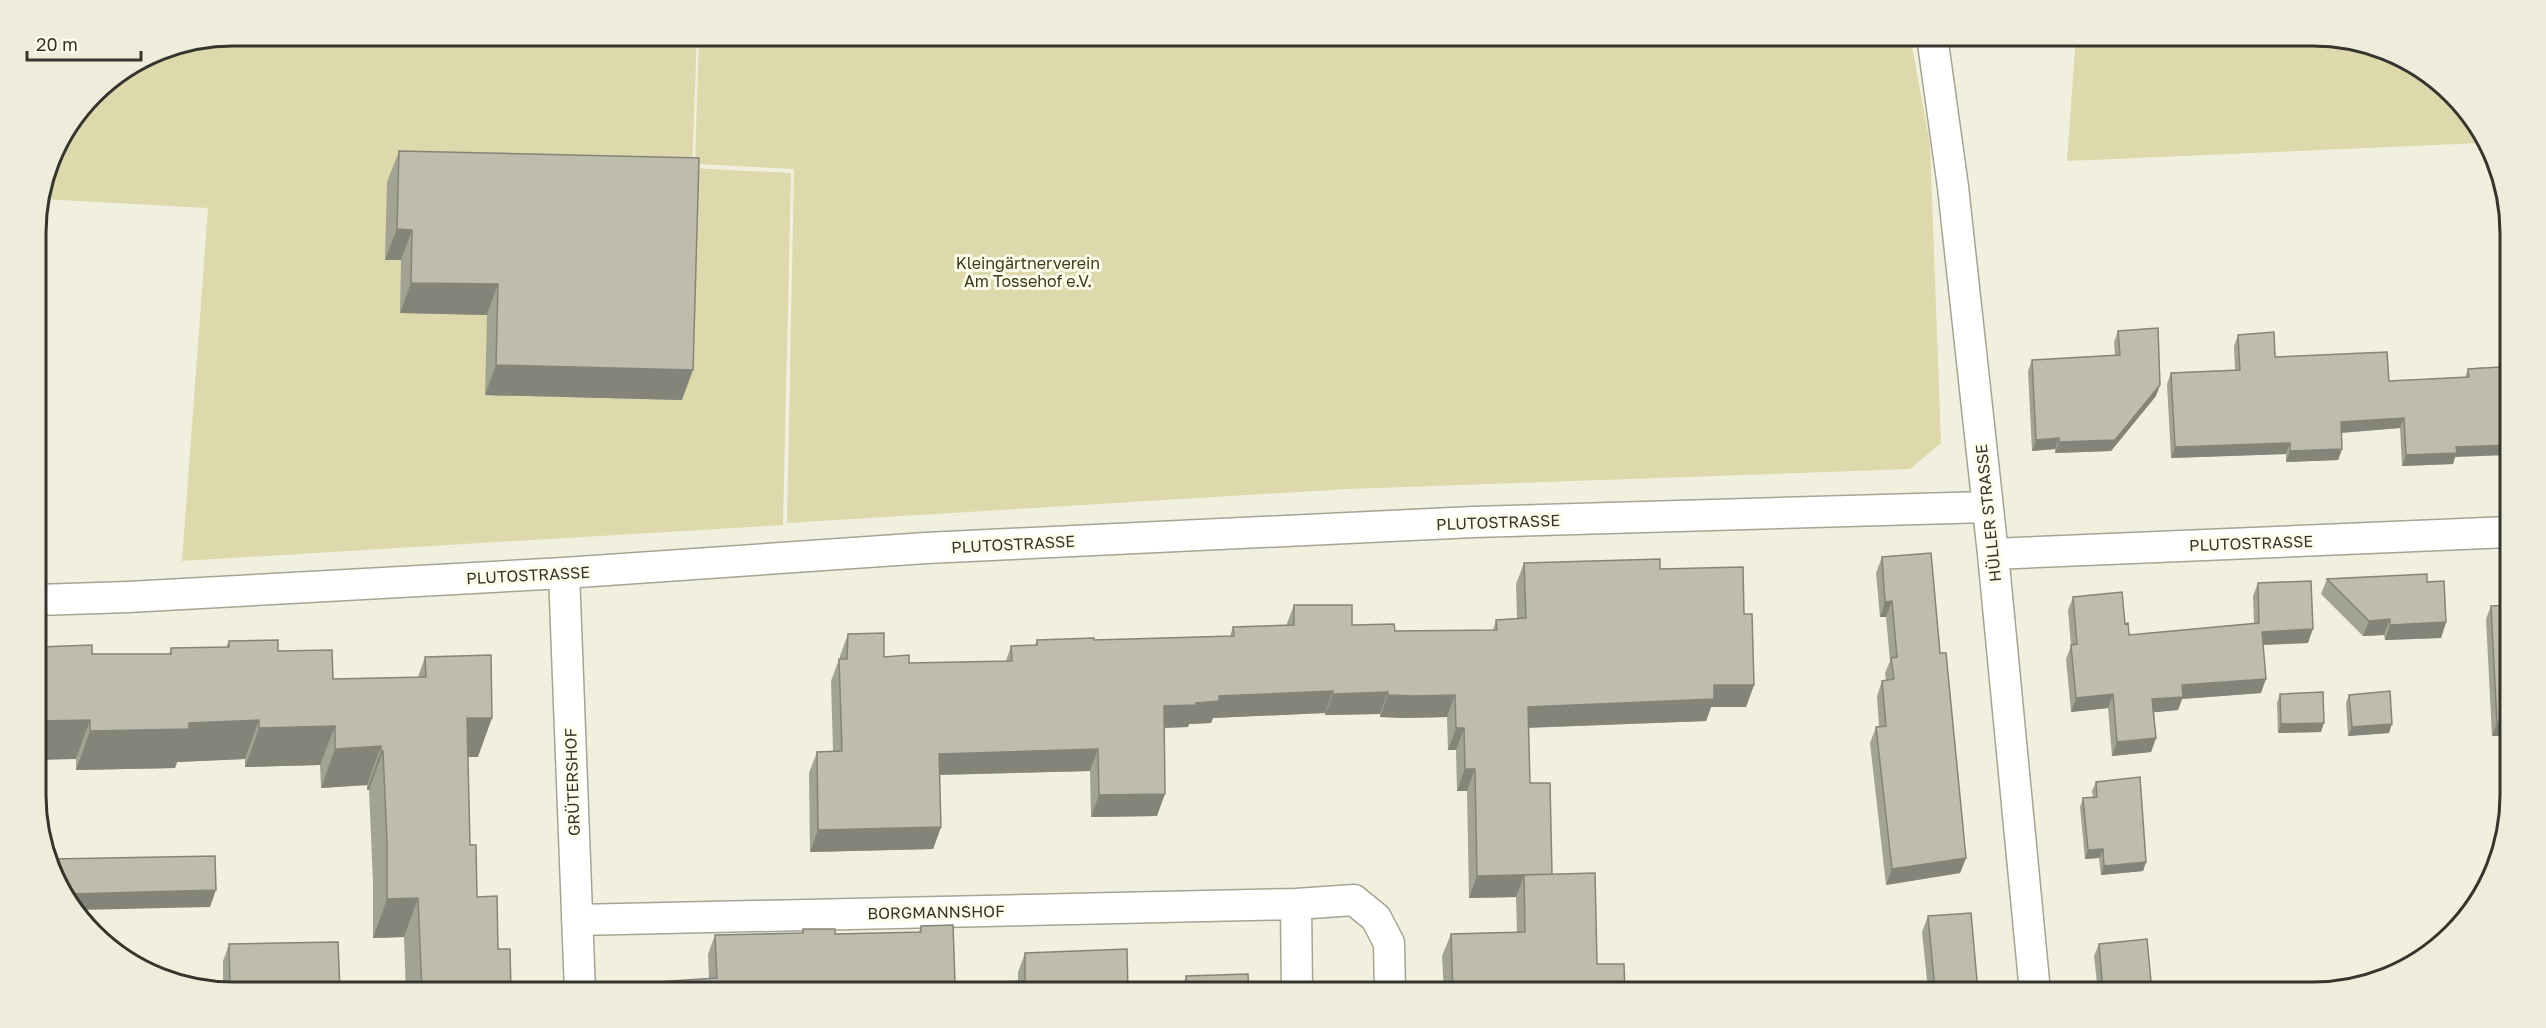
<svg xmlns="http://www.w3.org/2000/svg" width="2546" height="1028" viewBox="0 0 2546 1028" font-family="'Golos Text',sans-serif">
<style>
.garden{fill:#ddd9ad}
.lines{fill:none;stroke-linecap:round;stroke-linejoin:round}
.street-casing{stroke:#a5a493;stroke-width:33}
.street{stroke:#fff;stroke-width:30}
.wall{fill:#a3a394}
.shaded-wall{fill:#858478}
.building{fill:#bebdac;stroke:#858478;stroke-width:1.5}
.labels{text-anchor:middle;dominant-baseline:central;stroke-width:6;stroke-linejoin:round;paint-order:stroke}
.park-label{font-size:16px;fill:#3b3818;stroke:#fefdeb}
.street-label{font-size:16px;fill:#35352e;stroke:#fefdeb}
.rim{fill:none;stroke:#35352e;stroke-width:3}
</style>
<rect width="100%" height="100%" fill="#f1f0de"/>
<path class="garden" d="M 234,36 L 697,36 L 692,168 L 791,173 L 783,525 L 182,561 L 208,208 L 42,199 L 57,146 L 103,85 L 158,51 Z
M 699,36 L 1910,36 L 1930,144 L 1941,443 L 1910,469 L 1348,489 L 787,523 L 794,169 L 695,164 Z
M 2076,36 L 2312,36 L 2376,47 L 2423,69 L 2469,113 L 2481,143 L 2067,161 Z"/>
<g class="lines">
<defs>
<path id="street" d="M 1932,36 L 1953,187 L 1993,554 L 2035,992
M 1993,554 L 2509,532
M 564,573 L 580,992
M 38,600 L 128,597 L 564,573 L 926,548 L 1473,522 L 1987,507
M 1296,904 L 1297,992
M 577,920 L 1296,904 L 1354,900 L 1376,918 L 1389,943 L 1390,992"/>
</defs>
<use href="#street" class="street-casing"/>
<use href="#street" class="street"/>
</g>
<path class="wall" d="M 399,151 L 682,400 L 485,395 L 487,315 L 400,313 L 401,260 L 385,260 L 387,182 Z
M 2118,331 L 2156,396 L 2111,451 L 2055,453 L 2055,449 L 2032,451 L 2028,371 L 2032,360 L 2115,355 L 2114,342 Z
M 2238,335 L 2275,357 L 2389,381 L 2465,377 L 2468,369 L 2484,367 L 2453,464 L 2402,466 L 2400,428 L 2342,433 L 2342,449 L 2338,460 L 2286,462 L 2286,454 L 2171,458 L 2167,384 L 2171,373 L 2235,370 L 2234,346 Z
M 1882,557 L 1940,653 L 1966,858 L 1960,873 L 1886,885 L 1870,743 L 1876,727 L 1879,727 L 1877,696 L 1882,681 L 1886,680 L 1885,673 L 1890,661 L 1886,617 L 1880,617 L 1876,573 Z
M 1524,563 L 1660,569 L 1744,614 L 1754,685 L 1746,707 L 1711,707 L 1706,721 L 1528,728 L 1530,783 L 1552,874 L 1597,964 L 1625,992 L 1444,992 L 1442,956 L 1451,934 L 1517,932 L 1516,897 L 1469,898 L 1467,791 L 1457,791 L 1456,750 L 1448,750 L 1447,717 L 1406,718 L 1380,717 L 1380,714 L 1325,715 L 1325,713 L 1213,718 L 1211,723 L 1189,724 L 1188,727 L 1164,728 L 1157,816 L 1091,817 L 1090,771 L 939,775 L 941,827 L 933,849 L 810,852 L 809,773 L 817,752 L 833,751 L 831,681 L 839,659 L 840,659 L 840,656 L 848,634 L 884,657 L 909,663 L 1006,661 L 1011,646 L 1035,645 L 1037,640 L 1094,640 L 1230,636 L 1233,627 L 1286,626 L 1294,605 L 1352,625 L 1395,631 L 1493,630 L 1496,620 L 1517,619 L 1516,584 Z
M 2327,579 L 2427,582 L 2446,622 L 2441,638 L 2385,640 L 2384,635 L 2363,636 L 2321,594 Z
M 2258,583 L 2308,643 L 2263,645 L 2261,693 L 2182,699 L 2178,710 L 2154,712 L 2156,738 L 2151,752 L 2112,756 L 2108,708 L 2071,712 L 2066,659 L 2071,646 L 2068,610 L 2073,597 L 2125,624 L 2129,635 L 2254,623 L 2253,596 Z
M 2509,605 L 2510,736 L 2492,736 L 2486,619 L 2491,606 Z
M 229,641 L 278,651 L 333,679 L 418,677 L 425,657 L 478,757 L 468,757 L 470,845 L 477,897 L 498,949 L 511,992 L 406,992 L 404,937 L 373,938 L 373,882 L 369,790 L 367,790 L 367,785 L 321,788 L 320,765 L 245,767 L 245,759 L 177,762 L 175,768 L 76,770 L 76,759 L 92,654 L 169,654 L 171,648 L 226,647 Z
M 2280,694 L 2321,732 L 2278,733 L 2277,703 Z
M 2349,695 L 2389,733 L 2348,736 L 2346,703 Z
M 2096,782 L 2146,862 L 2143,871 L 2101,875 L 2099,858 L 2085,859 L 2080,807 L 2083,798 L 2093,797 L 2092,791 Z
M 1928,916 L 1978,992 L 1928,990 L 1922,932 Z
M 921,926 L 955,983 L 1018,982 L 1018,972 L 1025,953 L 1128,992 L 622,992 L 625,984 L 709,979 L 708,954 L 715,935 L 801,933 L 803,929 L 835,934 L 919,932 Z
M 229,944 L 234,992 L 223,990 L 223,961 Z
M 2099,944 L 2152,992 L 2098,992 L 2094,956 Z
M 1186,976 L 1249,992 L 1181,992 Z"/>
<path class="shaded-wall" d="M 397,229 L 412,230 L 401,260 L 385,260 Z
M 411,283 L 498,284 L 487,315 L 400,313 Z
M 496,365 L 693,370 L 682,400 L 485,395 Z
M 2160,385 L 2156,396 L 2111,451 L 2055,453 L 2059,442 Z
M 2404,418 L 2400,428 L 2337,433 L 2341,422 Z
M 2059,438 L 2055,449 L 2032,451 L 2036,440 Z
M 2290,443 L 2286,454 L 2171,458 L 2175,447 Z
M 2509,445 L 2509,455 L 2455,457 L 2453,464 L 2402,466 L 2406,455 L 2456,447 Z
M 2342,449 L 2338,460 L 2286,462 L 2290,451 Z
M 1892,601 L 1886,617 L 1880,617 L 1885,602 Z
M 2390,619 L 2384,635 L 2363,636 L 2369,621 Z
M 2446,622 L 2441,638 L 2385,640 L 2390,625 Z
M 2313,629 L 2308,643 L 2257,645 L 2262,632 Z
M 2266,679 L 2261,693 L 2182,699 L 2178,710 L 2147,713 L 2152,699 L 2182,685 Z
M 1714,685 L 1754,685 L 1746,707 L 1711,707 L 1706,721 L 1520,728 L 1528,707 Z
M 1333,691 L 1325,713 L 1213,718 L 1211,723 L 1189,724 L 1188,727 L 1156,728 L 1164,706 L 1196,703 L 1219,696 Z
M 1388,692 L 1380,714 L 1325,715 L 1333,694 Z
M 2113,694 L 2108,708 L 2071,712 L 2076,698 Z
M 1388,695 L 1455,695 L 1447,717 L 1406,718 L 1380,717 Z
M 467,718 L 492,718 L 478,757 L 453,757 Z
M 90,720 L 76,759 L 39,760 L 39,721 Z
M 259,720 L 245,759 L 177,762 L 175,768 L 76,770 L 90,731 L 189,723 Z
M 2324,723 L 2321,732 L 2278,733 L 2281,724 Z
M 2497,723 L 2510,723 L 2510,736 L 2492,736 Z
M 2392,724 L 2389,733 L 2348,736 L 2352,727 Z
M 335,726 L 320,765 L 245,767 L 259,728 Z
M 1456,728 L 1464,728 L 1456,750 L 1448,750 Z
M 2156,738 L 2151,752 L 2112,756 L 2117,742 Z
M 381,746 L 367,785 L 321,788 L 335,749 Z
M 1098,749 L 1090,771 L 931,775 L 939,754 Z
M 381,751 L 383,751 L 369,790 L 367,790 Z
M 1465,769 L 1475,769 L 1467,791 L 1457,791 Z
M 1165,794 L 1157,816 L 1091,817 L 1099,795 Z
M 941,827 L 933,849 L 810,852 L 818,830 Z
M 2103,849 L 2099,858 L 2085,859 L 2088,850 Z
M 1966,858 L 1960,873 L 1886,885 L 1892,869 Z
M 2146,862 L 2143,871 L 2101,875 L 2104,866 Z
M 1524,875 L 1516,897 L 1469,898 L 1477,876 Z
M 216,890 L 210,907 L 78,910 L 70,894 Z
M 418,898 L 404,937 L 373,938 L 387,899 Z"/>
<path class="building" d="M 399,151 L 699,158 L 693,370 L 496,365 L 498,284 L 411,283 L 412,230 L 397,229 Z
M 2158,328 L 2160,385 L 2115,440 L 2059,442 L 2059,438 L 2036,440 L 2032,360 L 2120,355 L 2118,331 Z
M 2274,332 L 2275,357 L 2387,352 L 2389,381 L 2469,377 L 2468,369 L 2500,367 L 2500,372 L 2509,372 L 2509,445 L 2456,447 L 2457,453 L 2406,455 L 2404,418 L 2341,422 L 2342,449 L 2290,451 L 2290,443 L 2175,447 L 2171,373 L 2240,370 L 2238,335 Z
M 1931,553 L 1940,653 L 1946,653 L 1966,858 L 1892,869 L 1876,727 L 1886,726 L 1882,681 L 1894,679 L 1891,658 L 1897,657 L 1892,601 L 1885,602 L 1882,557 Z
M 1660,559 L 1660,569 L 1743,567 L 1744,614 L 1752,614 L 1754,685 L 1714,685 L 1714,699 L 1528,707 L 1530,783 L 1550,783 L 1552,874 L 1477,876 L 1475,769 L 1465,769 L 1464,728 L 1456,728 L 1455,695 L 1414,696 L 1388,695 L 1388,692 L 1333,694 L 1333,691 L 1219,696 L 1219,701 L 1196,703 L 1196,705 L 1164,706 L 1165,794 L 1099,795 L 1098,749 L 939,754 L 941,827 L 818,830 L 817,752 L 842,751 L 839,659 L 847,659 L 848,634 L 884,633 L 884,657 L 909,655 L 909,663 L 1012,661 L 1011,646 L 1037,645 L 1037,640 L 1094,638 L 1094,640 L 1234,636 L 1233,627 L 1294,625 L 1294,605 L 1352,605 L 1352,625 L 1394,624 L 1395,631 L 1497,630 L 1496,620 L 1526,618 L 1524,563 Z
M 2427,574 L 2427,582 L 2444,581 L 2446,622 L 2390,625 L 2390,619 L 2369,621 L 2327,579 Z
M 2311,581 L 2313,629 L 2262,632 L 2266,679 L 2182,685 L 2183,697 L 2152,699 L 2156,738 L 2117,742 L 2113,694 L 2076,698 L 2071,645 L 2077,644 L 2073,597 L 2122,592 L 2125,624 L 2128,623 L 2129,635 L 2259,623 L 2258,583 Z
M 2509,605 L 2510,723 L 2497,723 L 2491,606 Z
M 278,640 L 278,651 L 332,650 L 333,679 L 426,677 L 425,657 L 491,655 L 492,718 L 467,718 L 470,845 L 476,845 L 477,897 L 497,896 L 498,949 L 510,949 L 511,992 L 422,992 L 418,898 L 387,899 L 387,843 L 383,751 L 381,751 L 381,746 L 335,749 L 335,726 L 259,728 L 259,720 L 189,723 L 189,729 L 90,731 L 90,720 L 39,721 L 39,647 L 92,645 L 92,654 L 171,654 L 171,648 L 229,647 L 229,641 Z
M 2390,691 L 2392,724 L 2352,727 L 2349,695 Z
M 2323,692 L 2324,723 L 2281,724 L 2280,694 Z
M 2140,777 L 2146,862 L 2104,866 L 2103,849 L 2088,850 L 2083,798 L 2097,797 L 2096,782 Z
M 215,856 L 216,890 L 70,894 L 53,859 Z
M 1595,873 L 1597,964 L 1624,964 L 1625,992 L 1453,992 L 1451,934 L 1525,932 L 1524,875 Z
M 1971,913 L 1978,992 L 1912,992 L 1935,990 L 1928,916 Z
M 953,925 L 955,983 L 1025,981 L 1025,953 L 1127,949 L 1128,992 L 625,992 L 625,984 L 717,978 L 715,935 L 803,933 L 803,929 L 835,929 L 835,934 L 921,932 L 921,926 Z
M 2147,939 L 2152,992 L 2103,992 L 2099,944 Z
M 338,942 L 340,992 L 230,991 L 229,944 Z
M 1248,974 L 1249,992 L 1187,992 L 1186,976 Z"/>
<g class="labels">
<g class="park-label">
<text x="1028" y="263">Kleingärtnerverein<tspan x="1028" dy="18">Am Tossehof e.V.</tspan></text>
</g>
<g class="street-label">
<text transform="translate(1988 513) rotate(-96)">HÜLLER STRASSE</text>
<text transform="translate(1498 522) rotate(-2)">PLUTOSTRASSE</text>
<text transform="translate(2251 543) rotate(-2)">PLUTOSTRASSE</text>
<text transform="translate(1013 544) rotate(-3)">PLUTOSTRASSE</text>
<text transform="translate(528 575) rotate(-3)">PLUTOSTRASSE</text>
<text transform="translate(572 782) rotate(-92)">GRÜTERSHOF</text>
<text transform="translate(936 912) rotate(-1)">BORGMANNSHOF</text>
</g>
</g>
<path d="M0 0H2546V1028H0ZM233 46H2313A187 187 0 0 1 2500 233V795A187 187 0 0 1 2313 982H233A187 187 0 0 1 46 795V233A187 187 0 0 1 233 46Z" fill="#eeeddc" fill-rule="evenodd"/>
<path class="rim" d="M233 46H2313A187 187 0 0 1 2500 233V795A187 187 0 0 1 2313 982H233A187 187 0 0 1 46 795V233A187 187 0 0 1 233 46Z"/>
<path d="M27 51v9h114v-9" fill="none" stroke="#35352e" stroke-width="3"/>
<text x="36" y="51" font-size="18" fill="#35352e" stroke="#fefdeb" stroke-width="4.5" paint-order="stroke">20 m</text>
</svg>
